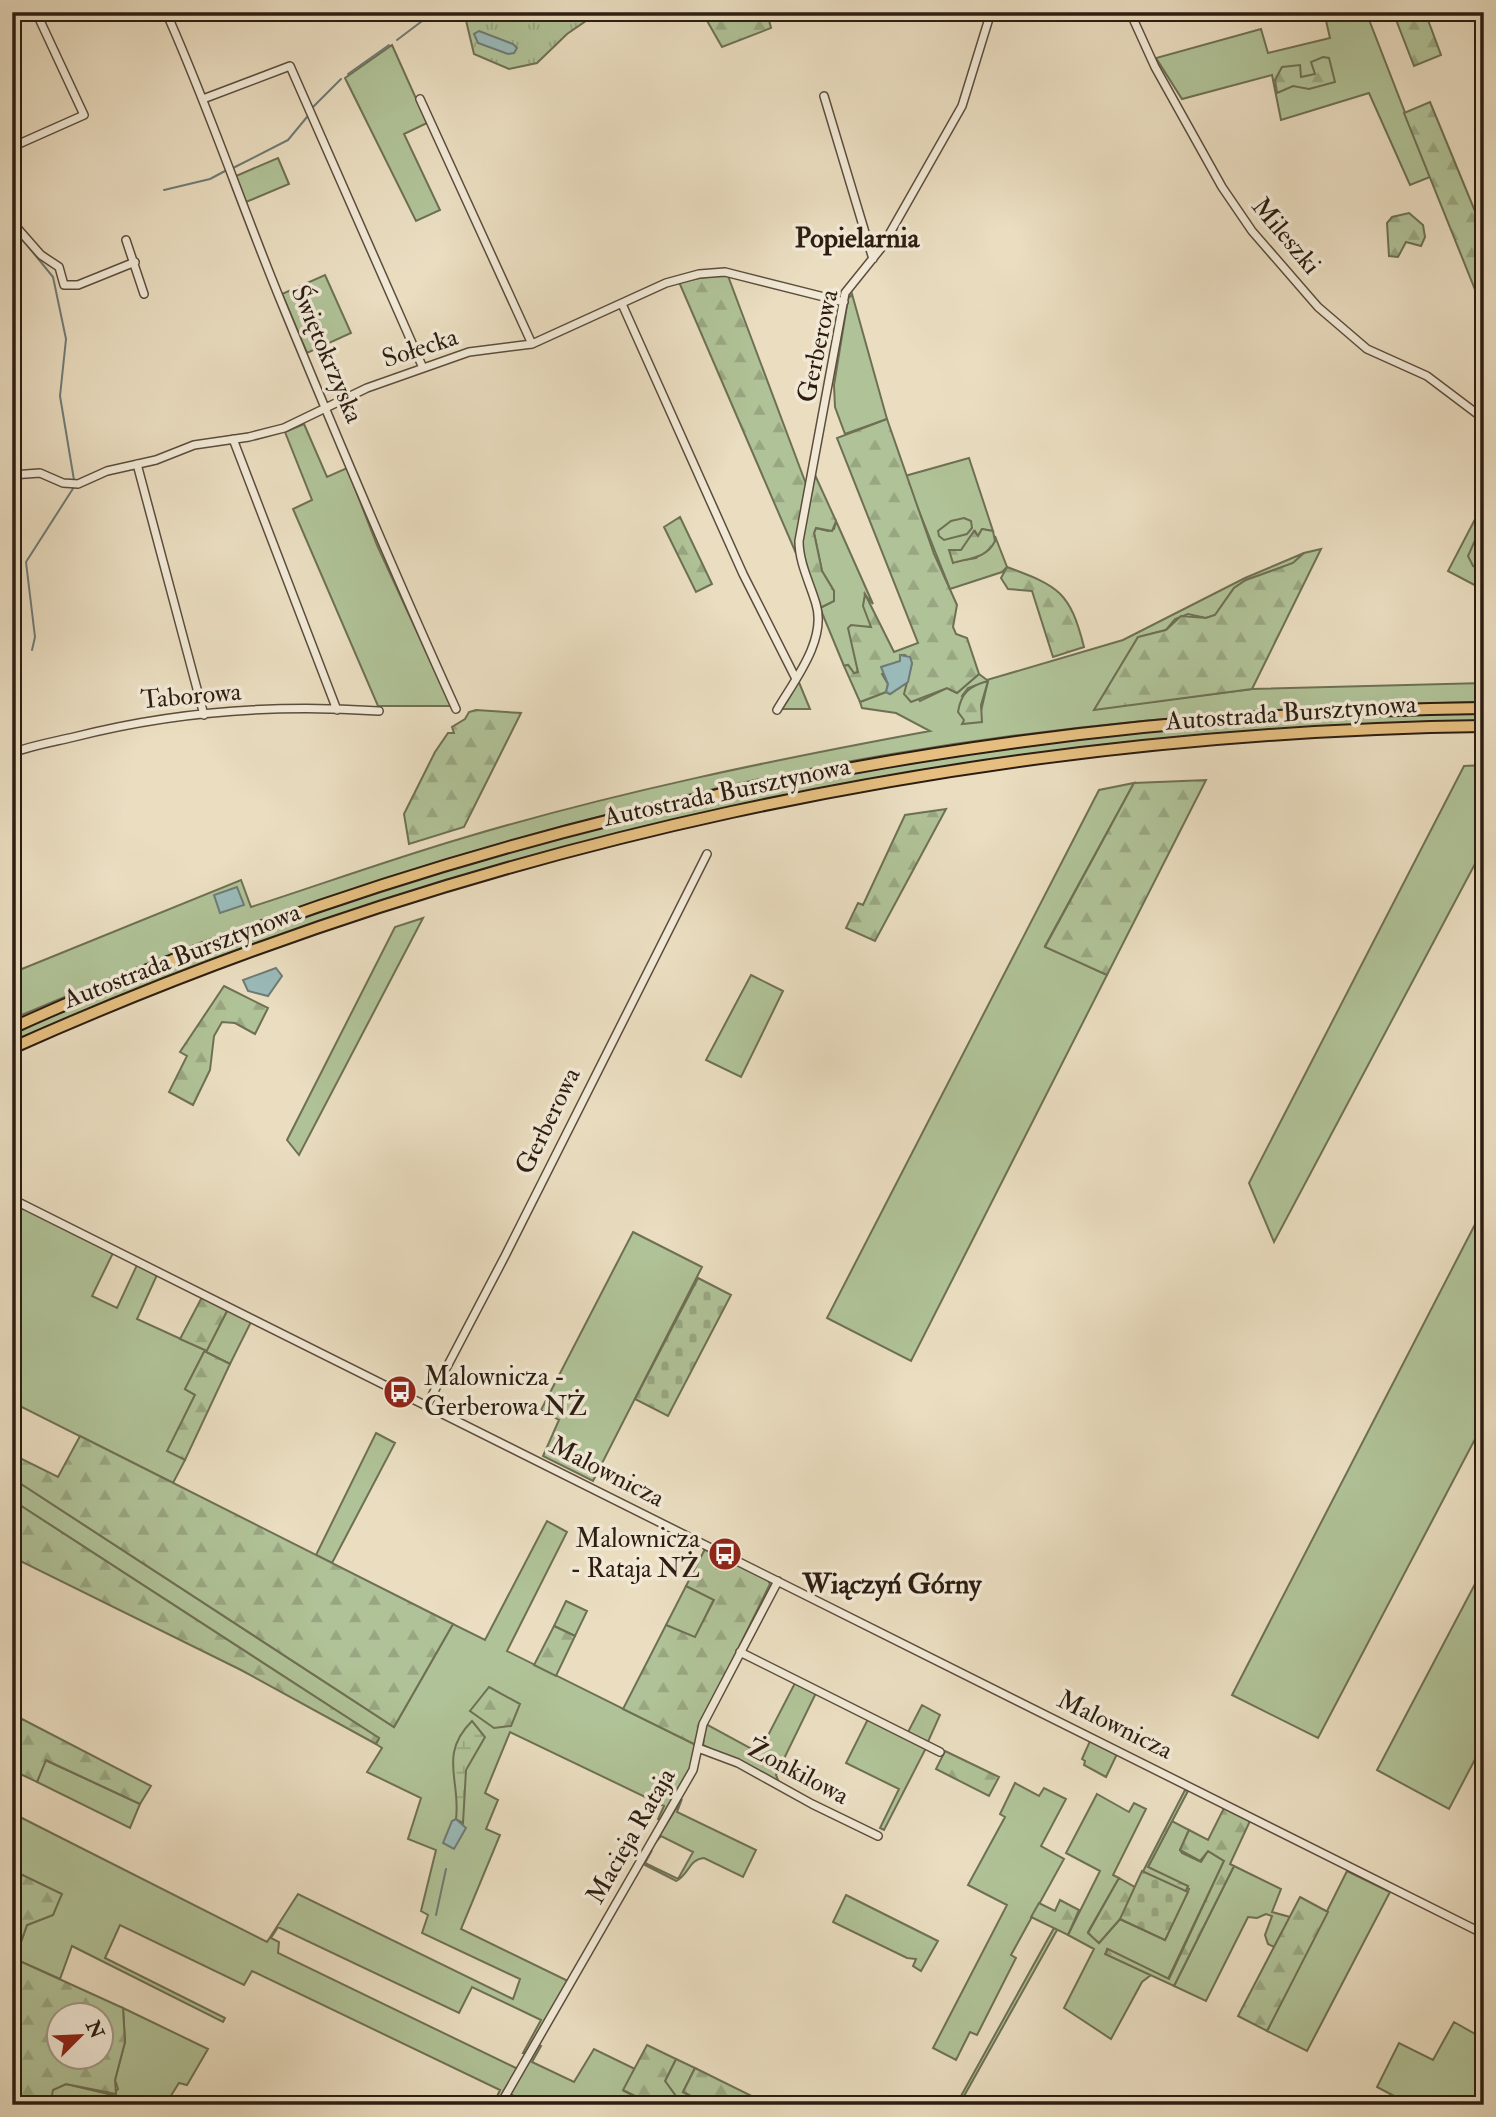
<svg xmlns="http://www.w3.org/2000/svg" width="1496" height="2117" viewBox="0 0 1496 2117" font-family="'IM FELL Double Pica',serif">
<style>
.green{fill:#b0c297;stroke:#6e7054;stroke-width:2;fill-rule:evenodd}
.forest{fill:url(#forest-firs);stroke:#6e7054;stroke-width:2;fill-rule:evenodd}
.wetland{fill:url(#wetland-marsh);stroke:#6e7054;stroke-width:2}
.cemetery{fill:url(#cemetery-stones);stroke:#6e7054;stroke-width:2}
.park{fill:url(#park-tufts);stroke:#6e7054;stroke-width:2}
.water{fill:#9abab9;stroke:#6e7b76;stroke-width:2}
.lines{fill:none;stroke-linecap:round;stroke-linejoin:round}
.stream{stroke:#6e7b76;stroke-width:2}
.minor-casing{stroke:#5c4d3d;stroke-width:10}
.highway-casing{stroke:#2d1d11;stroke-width:14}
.minor{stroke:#f1e9d6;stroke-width:7}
.highway{stroke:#e5be80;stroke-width:10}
.labels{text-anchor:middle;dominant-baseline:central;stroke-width:7;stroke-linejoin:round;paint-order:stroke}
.street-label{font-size:26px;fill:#2d1d11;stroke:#f1e9d6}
.poi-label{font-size:26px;fill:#2d1d11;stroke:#f1e9d6;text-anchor:start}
.neighbourhood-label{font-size:28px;font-weight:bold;fill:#2d1d11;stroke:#f1e9d6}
</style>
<defs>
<pattern id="forest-firs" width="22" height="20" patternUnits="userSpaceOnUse" patternTransform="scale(1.75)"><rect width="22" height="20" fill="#b0c297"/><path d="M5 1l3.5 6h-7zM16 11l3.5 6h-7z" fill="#98a681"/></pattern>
<pattern id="wetland-marsh" width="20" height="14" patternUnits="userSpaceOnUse" patternTransform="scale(1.75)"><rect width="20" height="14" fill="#b0c297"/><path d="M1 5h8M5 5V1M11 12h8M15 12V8" fill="none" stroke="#98a681"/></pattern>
<pattern id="cemetery-stones" width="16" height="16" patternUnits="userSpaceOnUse" patternTransform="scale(1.75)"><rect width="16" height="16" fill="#b0c297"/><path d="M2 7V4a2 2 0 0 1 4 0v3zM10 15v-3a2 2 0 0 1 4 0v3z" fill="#98a681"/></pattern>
<pattern id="park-tufts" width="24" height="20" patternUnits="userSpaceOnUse" patternTransform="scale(1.75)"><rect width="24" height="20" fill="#b0c297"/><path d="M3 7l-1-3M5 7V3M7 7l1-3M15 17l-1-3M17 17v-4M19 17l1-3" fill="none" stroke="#98a681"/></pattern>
</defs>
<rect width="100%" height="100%" fill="#eaddc0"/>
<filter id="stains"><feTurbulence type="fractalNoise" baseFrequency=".00286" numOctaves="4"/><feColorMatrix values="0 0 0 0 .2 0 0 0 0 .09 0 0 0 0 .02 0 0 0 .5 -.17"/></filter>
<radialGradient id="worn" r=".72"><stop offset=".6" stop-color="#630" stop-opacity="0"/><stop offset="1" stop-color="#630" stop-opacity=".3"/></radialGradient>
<path class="green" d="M 1324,12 L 1366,12 L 1430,177 L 1410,185 L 1369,93 L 1281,120 L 1272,75 L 1182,99 L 1156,58 L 1261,29 L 1268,53 L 1330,38 Z
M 392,45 L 427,123 L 404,134 L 440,210 L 416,221 L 345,78 Z
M 278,158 L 289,184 L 246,202 L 236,176 Z
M 325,275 L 351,333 L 307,353 L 282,294 Z
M 852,294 L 887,419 L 845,434 L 835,407 L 834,385 L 848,299 Z
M 304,424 L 327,477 L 347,468 L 377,545 L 451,706 L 378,706 L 293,509 L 312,500 L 285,432 Z
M 969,458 L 993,531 L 982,529 L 978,536 L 975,531 L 961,551 L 965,560 L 976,558 L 995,541 L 995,536 L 1007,567 L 1002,572 L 950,589 L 905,476 Z
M 1484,502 L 1484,530 L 1476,538 L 1473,566 L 1484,569 L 1484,590 L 1448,571 Z
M 836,521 L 873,604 L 865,595 L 871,627 L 863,627 L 852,635 L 858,672 L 854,674 L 848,665 L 844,666 L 820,608 L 834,601 L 834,591 L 822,571 L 814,533 L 816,528 L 828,531 L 834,529 Z
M 1304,553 L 1294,563 L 1246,580 L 1234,588 L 1215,615 L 1206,618 L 1188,614 L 1175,619 L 1166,630 L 1138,637 L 1095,709 L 1252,689 L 1484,683 L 1484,702 C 1286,705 1088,721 892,754 C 589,805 294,898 12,1019 L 12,973 L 241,880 L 251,907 C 322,884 392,859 463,838 C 617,792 773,760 930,731 L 896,713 L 862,708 L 860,702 L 886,692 L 890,694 L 908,682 L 920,701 L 947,688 L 957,693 L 979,674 L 987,680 L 1123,640 L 1245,578 ZM 988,681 L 981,711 L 962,696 L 968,688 Z
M 798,680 L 810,709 L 782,709 Z
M 1484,711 L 1484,722 C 1117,731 754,782 404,895 C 271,937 142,993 12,1044 L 12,1032 C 106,993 199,953 295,919 C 540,835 794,774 1051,741 C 1194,723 1339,717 1484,711 Z
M 1484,765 L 1484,847 L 1274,1242 L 1249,1183 L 1464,766 Z
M 1134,783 L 1045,946 L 1107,975 L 911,1361 L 827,1318 L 1099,790 Z
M 423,918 L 299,1155 L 287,1140 L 395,927 Z
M 751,975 L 783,991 L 741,1077 L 706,1060 Z
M 16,1204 L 113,1253 L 92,1296 L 117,1308 L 137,1265 L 157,1275 L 137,1319 L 205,1350 L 185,1389 L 195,1395 L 168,1450 L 185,1460 L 173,1483 L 16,1404 L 12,1411 L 12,1212 Z
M 1484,1207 L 1484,1422 L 1318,1738 L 1232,1695 Z
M 633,1232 L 702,1267 L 593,1481 L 543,1456 L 559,1420 L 541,1410 Z
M 228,1309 L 251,1322 L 230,1364 L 206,1352 Z
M 376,1433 L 395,1443 L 332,1563 L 316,1555 Z
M 12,1478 L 394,1727 L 453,1624 L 485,1640 L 547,1521 L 567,1532 L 507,1651 L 696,1745 L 690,1770 L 662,1821 L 658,1819 L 664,1806 L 510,1732 L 485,1793 L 498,1800 L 486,1829 L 500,1835 L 461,1929 L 568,1981 L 528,2053 L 523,2053 L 541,2020 L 472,1987 L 459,2013 L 278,1927 L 271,1938 L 279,1942 L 278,1953 L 518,2069 L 497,2105 L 493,2105 L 500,2090 L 252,1971 L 244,1985 L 120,1925 L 105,1958 L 225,2018 L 223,2022 L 72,1946 L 60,1979 L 15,1959 L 27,1925 L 53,1915 L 61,1894 L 12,1870 L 12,1813 L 267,1942 L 298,1894 L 513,1999 L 520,1979 L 422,1933 L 428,1915 L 421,1911 L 436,1850 L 408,1839 L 421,1798 L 367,1772 L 382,1748 L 376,1744 L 379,1738 L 12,1500 Z
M 1484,1567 L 1484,1742 L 1449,1809 L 1377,1770 Z
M 686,1586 L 714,1599 L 695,1638 L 666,1625 Z
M 566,1601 L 587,1611 L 575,1636 L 554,1626 Z
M 795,1683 L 816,1693 L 776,1775 L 780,1785 L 703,1745 L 706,1724 L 759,1753 Z
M 922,1705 L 940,1715 L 927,1744 L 907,1734 Z
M 868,1719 L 926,1748 L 884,1830 L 880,1828 L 899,1789 L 846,1763 Z
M 1090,1741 L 1117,1754 L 1106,1777 L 1084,1765 L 1085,1761 L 1082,1759 Z
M 45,1760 L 140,1804 L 130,1828 L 37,1782 Z
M 1015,1783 L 1039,1796 L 1044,1788 L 1066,1799 L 1041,1846 L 1064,1859 L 1011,1955 L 1016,1958 L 977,2035 L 970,2032 L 956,2060 L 933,2048 L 1007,1905 L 968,1885 L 1005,1817 L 1000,1814 Z
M 1097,1794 L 1129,1812 L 1134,1803 L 1146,1809 L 1113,1875 L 1119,1878 L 1088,1932 L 1099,1943 L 1120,1919 L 1165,1940 L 1189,1889 L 1148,1867 L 1172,1821 L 1189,1830 L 1180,1850 L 1182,1853 L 1201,1862 L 1208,1851 L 1224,1861 L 1168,1979 L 1107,1949 L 1106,1954 L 1151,1975 L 1142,1982 L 1111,2039 L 1064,2008 L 1094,1949 L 1068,1935 L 1100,1871 L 1066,1853 Z
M 682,1799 L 677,1812 L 756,1850 L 743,1877 L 704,1858 C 689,1859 689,1875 676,1881 L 645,1865 L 644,1859 L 652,1850 L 645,1863 L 678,1879 L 693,1852 L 661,1836 L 654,1844 Z
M 1234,1866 L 1281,1889 L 1272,1912 L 1290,1917 L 1274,1947 L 1268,1944 L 1265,1935 L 1272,1916 L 1266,1914 L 1257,1918 L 1248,1917 L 1206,2001 L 1174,1986 Z
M 1347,1871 L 1390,1892 L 1307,2051 L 1267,2031 Z
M 846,1895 L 938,1941 L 921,1971 L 913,1966 L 916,1959 L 907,1958 L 833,1922 Z
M 1054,1928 L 1057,1930 L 959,2105 L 956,2105 Z
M 123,2008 L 208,2049 L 187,2085 L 179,2083 L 165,2105 L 50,2105 L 52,2090 L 66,2084 L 112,2095 L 118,2089 L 115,2080 L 125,2042 Z
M 1454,2022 L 1484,2039 L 1484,2105 L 1471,2105 L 1455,2097 L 1451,2105 L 1411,2105 L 1377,2087 L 1399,2043 L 1433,2060 Z
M 538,2045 L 541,2046 L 532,2062 L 574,2082 L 594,2049 L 635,2069 L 624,2091 L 653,2105 L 624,2105 L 618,2102 L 617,2105 L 534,2105 L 512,2095 L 504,2104 Z
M 676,2059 L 695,2068 L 683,2092 L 709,2105 L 677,2105 L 678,2099 L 665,2081 Z"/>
<path class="forest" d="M 702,12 L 767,12 L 771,28 L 722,47 Z
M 1393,12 L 1425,12 L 1441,55 L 1414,66 Z
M 1323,57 L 1329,58 L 1335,82 L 1309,89 L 1293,86 L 1277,93 L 1275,80 L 1282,67 L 1300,65 L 1301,77 L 1315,74 L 1311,62 Z
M 1430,102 L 1484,233 L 1484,312 L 1404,113 Z
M 1409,213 L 1423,225 L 1425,237 L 1421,246 L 1406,242 L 1398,257 L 1389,256 L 1387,223 L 1392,217 Z
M 711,276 L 728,276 L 806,484 L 795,551 L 679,282 Z
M 887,419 L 934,554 L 957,605 L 953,627 L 956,634 L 967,638 L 979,674 L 957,693 L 947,688 L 911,702 L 904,694 L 912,663 L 905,655 L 900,655 L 901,661 L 882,674 L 888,684 L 886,692 L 860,702 L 844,666 L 848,665 L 854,673 L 858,672 L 848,628 L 851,625 L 871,627 L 863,606 L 865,594 L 894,652 L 918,643 L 837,438 Z
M 815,475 L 836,521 L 832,531 L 816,528 L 814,533 L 822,571 L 834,591 L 834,601 L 820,608 L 803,559 L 802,541 Z
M 680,517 L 712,584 L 696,592 L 664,527 Z
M 964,518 L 971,521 L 972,528 L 967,534 L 944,540 L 939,536 L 938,531 L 951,521 Z
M 982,529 L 993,531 L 995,541 C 987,558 970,558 953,563 L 949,550 L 961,550 L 974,531 L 978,536 Z
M 1484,530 L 1484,569 L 1473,566 L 1468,556 L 1476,538 Z
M 1321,549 L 1252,689 L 1094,710 L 1138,637 L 1166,630 L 1181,616 L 1206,618 L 1215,615 L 1234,588 L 1246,580 L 1293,563 L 1304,553 Z
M 1007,567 C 1059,586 1070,592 1084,647 L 1053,657 L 1032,591 L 1008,589 L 1001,578 Z
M 988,681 L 981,705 L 982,722 L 962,724 L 964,720 L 958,712 C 961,693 969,686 988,681 Z
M 476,710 L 521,713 L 464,827 L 409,844 L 404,814 L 435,752 L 448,733 L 454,733 L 452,727 L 465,719 L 469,712 Z
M 1206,780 L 1107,975 L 1045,947 L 1134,783 Z
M 946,809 L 875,941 L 846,928 L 858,903 L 863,905 L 905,815 Z
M 224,986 L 268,1008 L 255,1034 L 235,1023 L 222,1022 L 214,1036 L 210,1070 L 193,1105 L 169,1092 L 187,1056 L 180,1052 Z
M 202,1297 L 228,1309 L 206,1352 L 230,1364 L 185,1460 L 167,1451 L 195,1395 L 185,1389 L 205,1350 L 180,1339 Z
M 80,1436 L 453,1624 L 394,1727 L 12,1478 L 12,1454 L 58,1477 Z
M 12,1500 L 379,1738 L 376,1744 L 241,1670 L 12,1557 Z
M 705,1549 L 723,1561 L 727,1558 L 767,1578 L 770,1584 L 699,1728 L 696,1745 L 623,1709 L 666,1625 L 695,1637 L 714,1600 L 686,1586 Z
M 554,1626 L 575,1636 L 556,1676 L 534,1665 Z
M 489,1687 L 520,1704 L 511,1726 L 494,1728 L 470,1711 Z
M 22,1719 L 151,1786 L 140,1804 L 46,1760 L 37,1782 L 12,1770 L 12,1740 Z
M 945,1751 L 999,1777 L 989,1796 L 936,1769 Z
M 1185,1790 L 1188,1791 L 1148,1867 L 1188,1886 L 1165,1940 L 1120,1919 L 1099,1943 L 1088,1933 L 1119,1878 L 1135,1887 Z
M 1224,1808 L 1250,1821 L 1230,1864 L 1234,1866 L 1174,1986 L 1105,1954 L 1108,1949 L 1169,1979 L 1224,1861 L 1208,1851 L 1200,1861 L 1180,1850 L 1189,1830 L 1208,1840 Z
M 12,1870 L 62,1894 L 53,1915 L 27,1925 L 15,1959 L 123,2008 L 125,2042 L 115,2080 L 116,2094 L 66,2084 L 53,2090 L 50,2105 L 12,2105 ZM 60,2016 L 102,2016 L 102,2058 L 60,2058 Z
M 1300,1897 L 1328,1912 L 1267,2031 L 1238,2016 Z
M 1060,1900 L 1079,1910 L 1068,1935 L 1031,1917 L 1039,1903 L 1055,1911 Z
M 647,2045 L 676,2059 L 665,2081 L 678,2099 L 677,2105 L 653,2105 L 623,2090 Z
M 695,2068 L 770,2105 L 709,2105 L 683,2092 Z"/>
<path class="wetland" d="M 472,1721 L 485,1737 L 466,1770 L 463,1823 L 456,1819 C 461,1780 438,1755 472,1721 Z"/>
<path class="cemetery" d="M 698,1278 L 731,1295 L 668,1416 L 635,1399 Z
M 1142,1871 L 1188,1892 L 1165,1940 L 1120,1919 Z"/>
<path class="park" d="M 464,12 L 599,12 L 567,34 L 537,63 L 509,69 L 474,54 Z"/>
<path class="water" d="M 479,31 L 513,44 L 517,48 L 514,53 L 508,54 L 478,43 L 474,34 Z
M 900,655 L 910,657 L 912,663 L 908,682 L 890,694 L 886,692 L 888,684 L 881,667 L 900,661 Z
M 237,887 L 244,905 L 220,913 L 214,895 Z
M 276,968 L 282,976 L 268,996 L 248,991 L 243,980 Z
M 456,1819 L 466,1828 L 454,1849 L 443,1843 L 452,1821 Z"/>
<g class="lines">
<path class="stream" d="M 397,40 L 434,12
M 348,74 L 389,45
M 312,108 L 341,79
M 233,168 L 288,140 L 307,117
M 164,190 L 210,179 L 225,171
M 18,234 L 53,277 L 66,339 L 60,396 L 74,480
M 32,650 L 35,637 L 26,562 L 74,487
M 436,1915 L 446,1869
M 12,1919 L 19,1922 L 12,1948"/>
<defs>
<path id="minor" d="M 166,12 C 209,108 242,207 282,304 C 338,440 395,575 456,709
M 1130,12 L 1155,67 L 1222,187 L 1252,231 L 1318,307 L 1367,349 L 1427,376 L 1484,419
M 824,96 L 873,259
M 203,99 L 290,66 L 423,368
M 420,99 L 532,344
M 12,147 L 84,115 L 36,12
M 12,222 L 41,255 L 59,267 L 64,285 L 78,285 L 135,262
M 126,240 L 144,294
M 622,304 L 743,574 L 796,679
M 233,439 L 337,710
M 137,464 L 204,715
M 12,475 L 40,473 L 63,483 L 78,484 L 107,471 L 156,460 L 194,445 L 249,437 L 284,428 L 367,388 L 469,352 L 532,344 L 666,283 L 699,274 L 725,272 L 844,302
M 777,710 C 794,681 827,640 816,604 C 810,583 799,563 799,541 L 845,293 L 882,247 L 962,106 L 991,12
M 12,753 C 33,745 53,742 74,737 C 172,712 278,704 379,711
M 12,1199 L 1484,1934
M 427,1405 L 505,1256 L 707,854
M 740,1652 L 940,1752
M 698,1748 L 738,1763 L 812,1804 L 878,1836
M 500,2105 L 693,1770 L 703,1724 L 778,1581"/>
<path id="highway" d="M 12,1028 C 473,819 979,714 1484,708
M 12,1048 C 475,841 977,733 1484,726"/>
</defs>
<use href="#minor" class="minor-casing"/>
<use href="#highway" class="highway-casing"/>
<use href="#minor" class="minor"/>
<use href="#highway" class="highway"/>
</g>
<defs>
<symbol id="bus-disc" viewBox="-11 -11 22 22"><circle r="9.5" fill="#8f2418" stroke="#f1e9d6"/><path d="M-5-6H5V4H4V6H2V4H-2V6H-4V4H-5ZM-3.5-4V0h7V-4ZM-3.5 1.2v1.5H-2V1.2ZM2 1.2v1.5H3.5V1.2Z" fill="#fff"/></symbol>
</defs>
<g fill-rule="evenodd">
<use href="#bus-disc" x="381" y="1373" width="38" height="38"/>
<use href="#bus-disc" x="706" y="1535" width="38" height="38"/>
</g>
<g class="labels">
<g class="street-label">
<text transform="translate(1286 236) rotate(50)">Mileszki</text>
<text transform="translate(818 346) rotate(-78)">Gerberowa</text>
<text transform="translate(420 348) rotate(-18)">Sołecka</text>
<text transform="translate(327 354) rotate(67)">Świętokrzyska</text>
<text transform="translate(191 696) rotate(-5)">Taborowa</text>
<text transform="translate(1291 713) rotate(-4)">Autostrada Bursztynowa</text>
<text transform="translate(727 792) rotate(-12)">Autostrada Bursztynowa</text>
<text transform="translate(182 956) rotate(-21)">Autostrada Bursztynowa</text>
<text transform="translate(548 1121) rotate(-64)">Gerberowa</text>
<text transform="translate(607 1472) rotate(27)">Malownicza</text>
<text transform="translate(1115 1725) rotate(26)">Malownicza</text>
<text transform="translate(798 1772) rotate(28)">Żonkilowa</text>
<text transform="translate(631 1836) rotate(-60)">Macieja Rataja</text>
</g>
<g class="poi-label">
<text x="424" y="1377">Malownicza -<tspan x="424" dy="30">Gerberowa NŻ</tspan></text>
<text x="700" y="1539" text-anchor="end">Malownicza<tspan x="700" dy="30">- Rataja NŻ</tspan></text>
</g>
<g class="neighbourhood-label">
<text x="857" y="238">Popielarnia</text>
<text x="892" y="1584">Wiączyń Górny</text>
</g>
</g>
<rect width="1496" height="2117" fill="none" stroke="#eaddc0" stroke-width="42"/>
<rect x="14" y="14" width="1468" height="2089" fill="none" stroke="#2d1d11" stroke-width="3.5"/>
<rect x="21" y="21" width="1454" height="2075" fill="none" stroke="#2d1d11" stroke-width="2"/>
<g transform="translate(80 2036) rotate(66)"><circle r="33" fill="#f1e9d6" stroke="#a39787" stroke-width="2"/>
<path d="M0-5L12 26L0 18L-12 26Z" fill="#8f2418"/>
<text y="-10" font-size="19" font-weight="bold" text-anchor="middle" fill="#2d1d11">N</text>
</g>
<rect width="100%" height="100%" filter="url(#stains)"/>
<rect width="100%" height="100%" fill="url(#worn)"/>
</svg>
